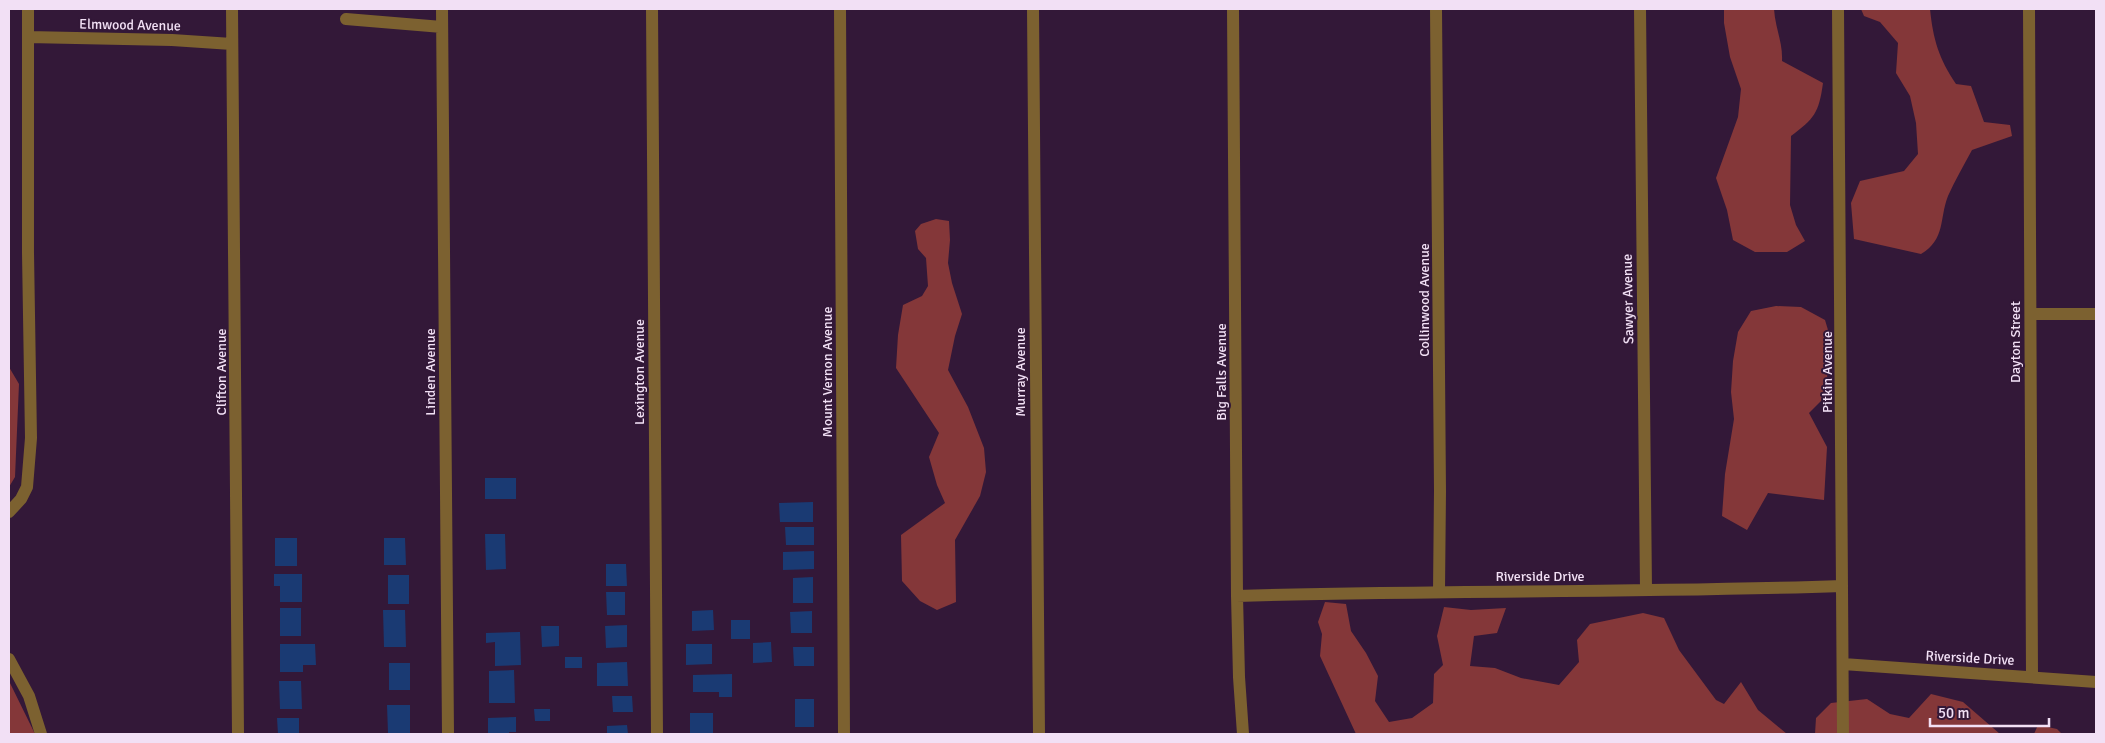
<svg xmlns="http://www.w3.org/2000/svg" width="2105" height="743" viewBox="0 0 2105 743" font-family="Signika,sans-serif">
<style>
.forest{fill:#843739}
.building{fill:#1a3a73}
.lines{fill:none;stroke-linecap:round;stroke-linejoin:round}
.minor{stroke:#7c6130;stroke-width:12}
.labels{text-anchor:middle;dominant-baseline:central;stroke-width:4;stroke-linejoin:round;paint-order:stroke}
.street-label{font-size:14px;fill:#f2e0f5;stroke:#331838}
</style>
<rect width="100%" height="100%" fill="#331838"/>
<path class="forest" d="M 1724,9 L 1774,9 C 1775,27 1783,43 1782,61 L 1823,83 C 1819,113 1814,119 1791,136 L 1790,205 L 1796,225 L 1805,241 L 1787,252 L 1755,252 L 1733,240 L 1727,210 L 1716,178 L 1738,117 L 1741,89 L 1730,57 L 1724,23 Z
M 1861,9 L 1930,9 C 1933,39 1939,59 1956,84 L 1971,86 L 1984,122 L 2010,125 L 2012,136 L 1972,150 C 1964,165 1955,180 1948,196 C 1939,219 1946,239 1921,254 L 1854,239 L 1851,203 L 1860,181 L 1904,171 L 1918,154 L 1916,123 L 1910,96 L 1896,73 L 1898,43 L 1880,22 L 1864,16 Z
M 936,219 L 949,221 L 950,240 L 948,263 L 952,283 L 962,314 L 955,336 L 948,370 L 968,407 L 984,448 L 986,472 L 980,496 L 955,540 L 956,602 L 937,610 L 920,601 L 902,581 L 901,535 L 945,503 L 937,485 L 929,457 L 939,433 L 896,368 L 898,335 L 903,305 L 922,296 L 928,286 L 926,258 L 918,249 L 915,231 L 921,224 Z
M 1776,306 L 1801,307 L 1825,320 L 1831,340 L 1825,397 L 1809,413 L 1827,447 L 1824,500 L 1768,493 L 1747,530 L 1722,516 L 1725,474 L 1734,419 L 1731,392 L 1733,361 L 1738,332 L 1751,311 Z
M 9,367 L 19,384 L 15,477 L 9,487 Z
M 1325,602 L 1346,604 L 1351,631 L 1366,653 L 1378,676 L 1375,701 L 1389,722 L 1412,718 L 1433,703 L 1434,674 L 1443,665 L 1437,636 L 1444,607 L 1471,610 L 1506,608 L 1497,633 L 1474,636 L 1470,666 L 1495,668 L 1521,678 L 1559,685 L 1579,662 L 1577,640 L 1590,624 L 1643,613 L 1664,618 L 1679,650 L 1716,700 L 1724,704 L 1741,682 L 1758,710 L 1787,734 L 1356,734 L 1320,656 L 1322,634 L 1318,622 Z
M 9,681 L 35,734 L 9,734 Z
M 1931,694 L 1963,702 L 2000,734 L 1815,734 L 1816,718 L 1831,703 L 1867,699 L 1890,714 L 1909,718 Z
M 2038,725 L 2057,729 L 2062,734 L 2034,734 Z"/>
<path class="building" d="M 485,478 L 516,478 L 516,499 L 485,499 Z
M 813,502 L 813,522 L 780,522 L 779,503 Z
M 785,527 L 814,527 L 814,545 L 786,545 Z
M 485,534 L 505,534 L 506,569 L 486,570 Z
M 275,538 L 297,538 L 297,566 L 275,566 Z
M 384,538 L 405,538 L 406,565 L 384,565 Z
M 814,551 L 814,569 L 783,570 L 783,552 Z
M 606,564 L 626,564 L 627,586 L 606,586 Z
M 274,574 L 302,574 L 302,602 L 280,602 L 280,586 L 274,586 Z
M 388,575 L 409,575 L 409,604 L 388,604 Z
M 813,577 L 813,603 L 793,603 L 793,578 Z
M 606,592 L 625,592 L 625,615 L 607,615 Z
M 280,608 L 301,608 L 301,636 L 280,636 Z
M 383,610 L 405,610 L 406,647 L 384,647 Z
M 713,610 L 714,630 L 692,631 L 692,611 Z
M 812,611 L 812,633 L 791,633 L 790,612 Z
M 731,620 L 750,620 L 750,639 L 731,639 Z
M 627,625 L 627,647 L 606,648 L 605,626 Z
M 541,626 L 559,626 L 559,646 L 542,647 Z
M 520,632 L 521,665 L 495,666 L 495,642 L 486,643 L 486,633 Z
M 771,642 L 772,662 L 753,663 L 753,643 Z
M 280,644 L 315,644 L 316,665 L 303,665 L 303,672 L 280,672 Z
M 686,644 L 712,644 L 712,664 L 686,665 Z
M 793,647 L 814,647 L 814,666 L 794,666 Z
M 565,657 L 582,657 L 582,668 L 565,668 Z
M 627,662 L 628,686 L 597,686 L 597,663 Z
M 389,663 L 410,663 L 410,690 L 389,690 Z
M 514,670 L 515,703 L 489,703 L 489,671 Z
M 732,674 L 732,697 L 719,697 L 719,692 L 693,692 L 693,675 Z
M 279,681 L 301,681 L 302,709 L 280,709 Z
M 612,696 L 632,696 L 633,712 L 613,712 Z
M 795,699 L 814,699 L 814,727 L 795,727 Z
M 387,705 L 410,705 L 410,733 L 388,733 Z
M 534,709 L 550,709 L 550,721 L 535,721 Z
M 690,713 L 713,713 L 713,733 L 690,733 Z
M 516,717 L 516,732 L 509,732 L 509,734 L 488,734 L 488,718 Z
M 277,718 L 299,718 L 299,734 L 278,734 Z
M 627,725 L 628,734 L 607,734 L 607,726 Z"/>
<g class="lines">
<path class="minor" d="M 232,9 L 238,734
M 442,9 L 448,734
M 652,9 L 657,734
M 840,9 L 844,734
M 1033,9 L 1039,734
M 1233,9 L 1237,596 L 1239,677 L 1243,734
M 1436,9 L 1440,491 L 1439,591
M 1640,9 L 1646,589
M 1838,9 L 1843,734
M 2029,9 L 2032,676
M 346,19 L 442,27
M 28,37 L 172,40 L 232,44
M 2031,314 L 2096,314
M 9,512 L 21,499 L 27,487 L 31,438 L 28,253 L 28,9
M 1237,596 C 1439,590 1641,593 1842,586
M 9,659 L 29,696 L 41,734
M 1843,664 L 2096,682"/>
</g>
<g class="labels">
<g class="street-label">
<text transform="translate(130 25) rotate(1)">Elmwood Avenue</text>
<text transform="translate(1628 299) rotate(-91)">Sawyer Avenue</text>
<text transform="translate(1424 300) rotate(-90)">Collinwood Avenue</text>
<text transform="translate(2015 342) rotate(-90)">Dayton Street</text>
<text transform="translate(221 372) rotate(-90)">Clifton Avenue</text>
<text transform="translate(430 372) rotate(-90)">Linden Avenue</text>
<text transform="translate(639 372) rotate(-90)">Lexington Avenue</text>
<text transform="translate(827 372) rotate(-90)">Mount Vernon Avenue</text>
<text transform="translate(1020 372) rotate(-90)">Murray Avenue</text>
<text transform="translate(1221 372) rotate(-90)">Big Falls Avenue</text>
<text transform="translate(1827 372) rotate(-90)">Pitkin Avenue</text>
<text x="1540" y="576">Riverside Drive</text>
<text transform="translate(1970 658) rotate(3)">Riverside Drive</text>
</g>
</g>
<rect width="2105" height="743" fill="none" stroke="#f2e0f5" stroke-width="20"/>
<path d="M1930 718v8h119v-8" fill="none" stroke="#f2e0f5" stroke-width="2.5"/>
<text x="1938" y="718" font-size="15" fill="#f2e0f5" stroke="#331838" stroke-width="4" paint-order="stroke">50 m</text>
</svg>
